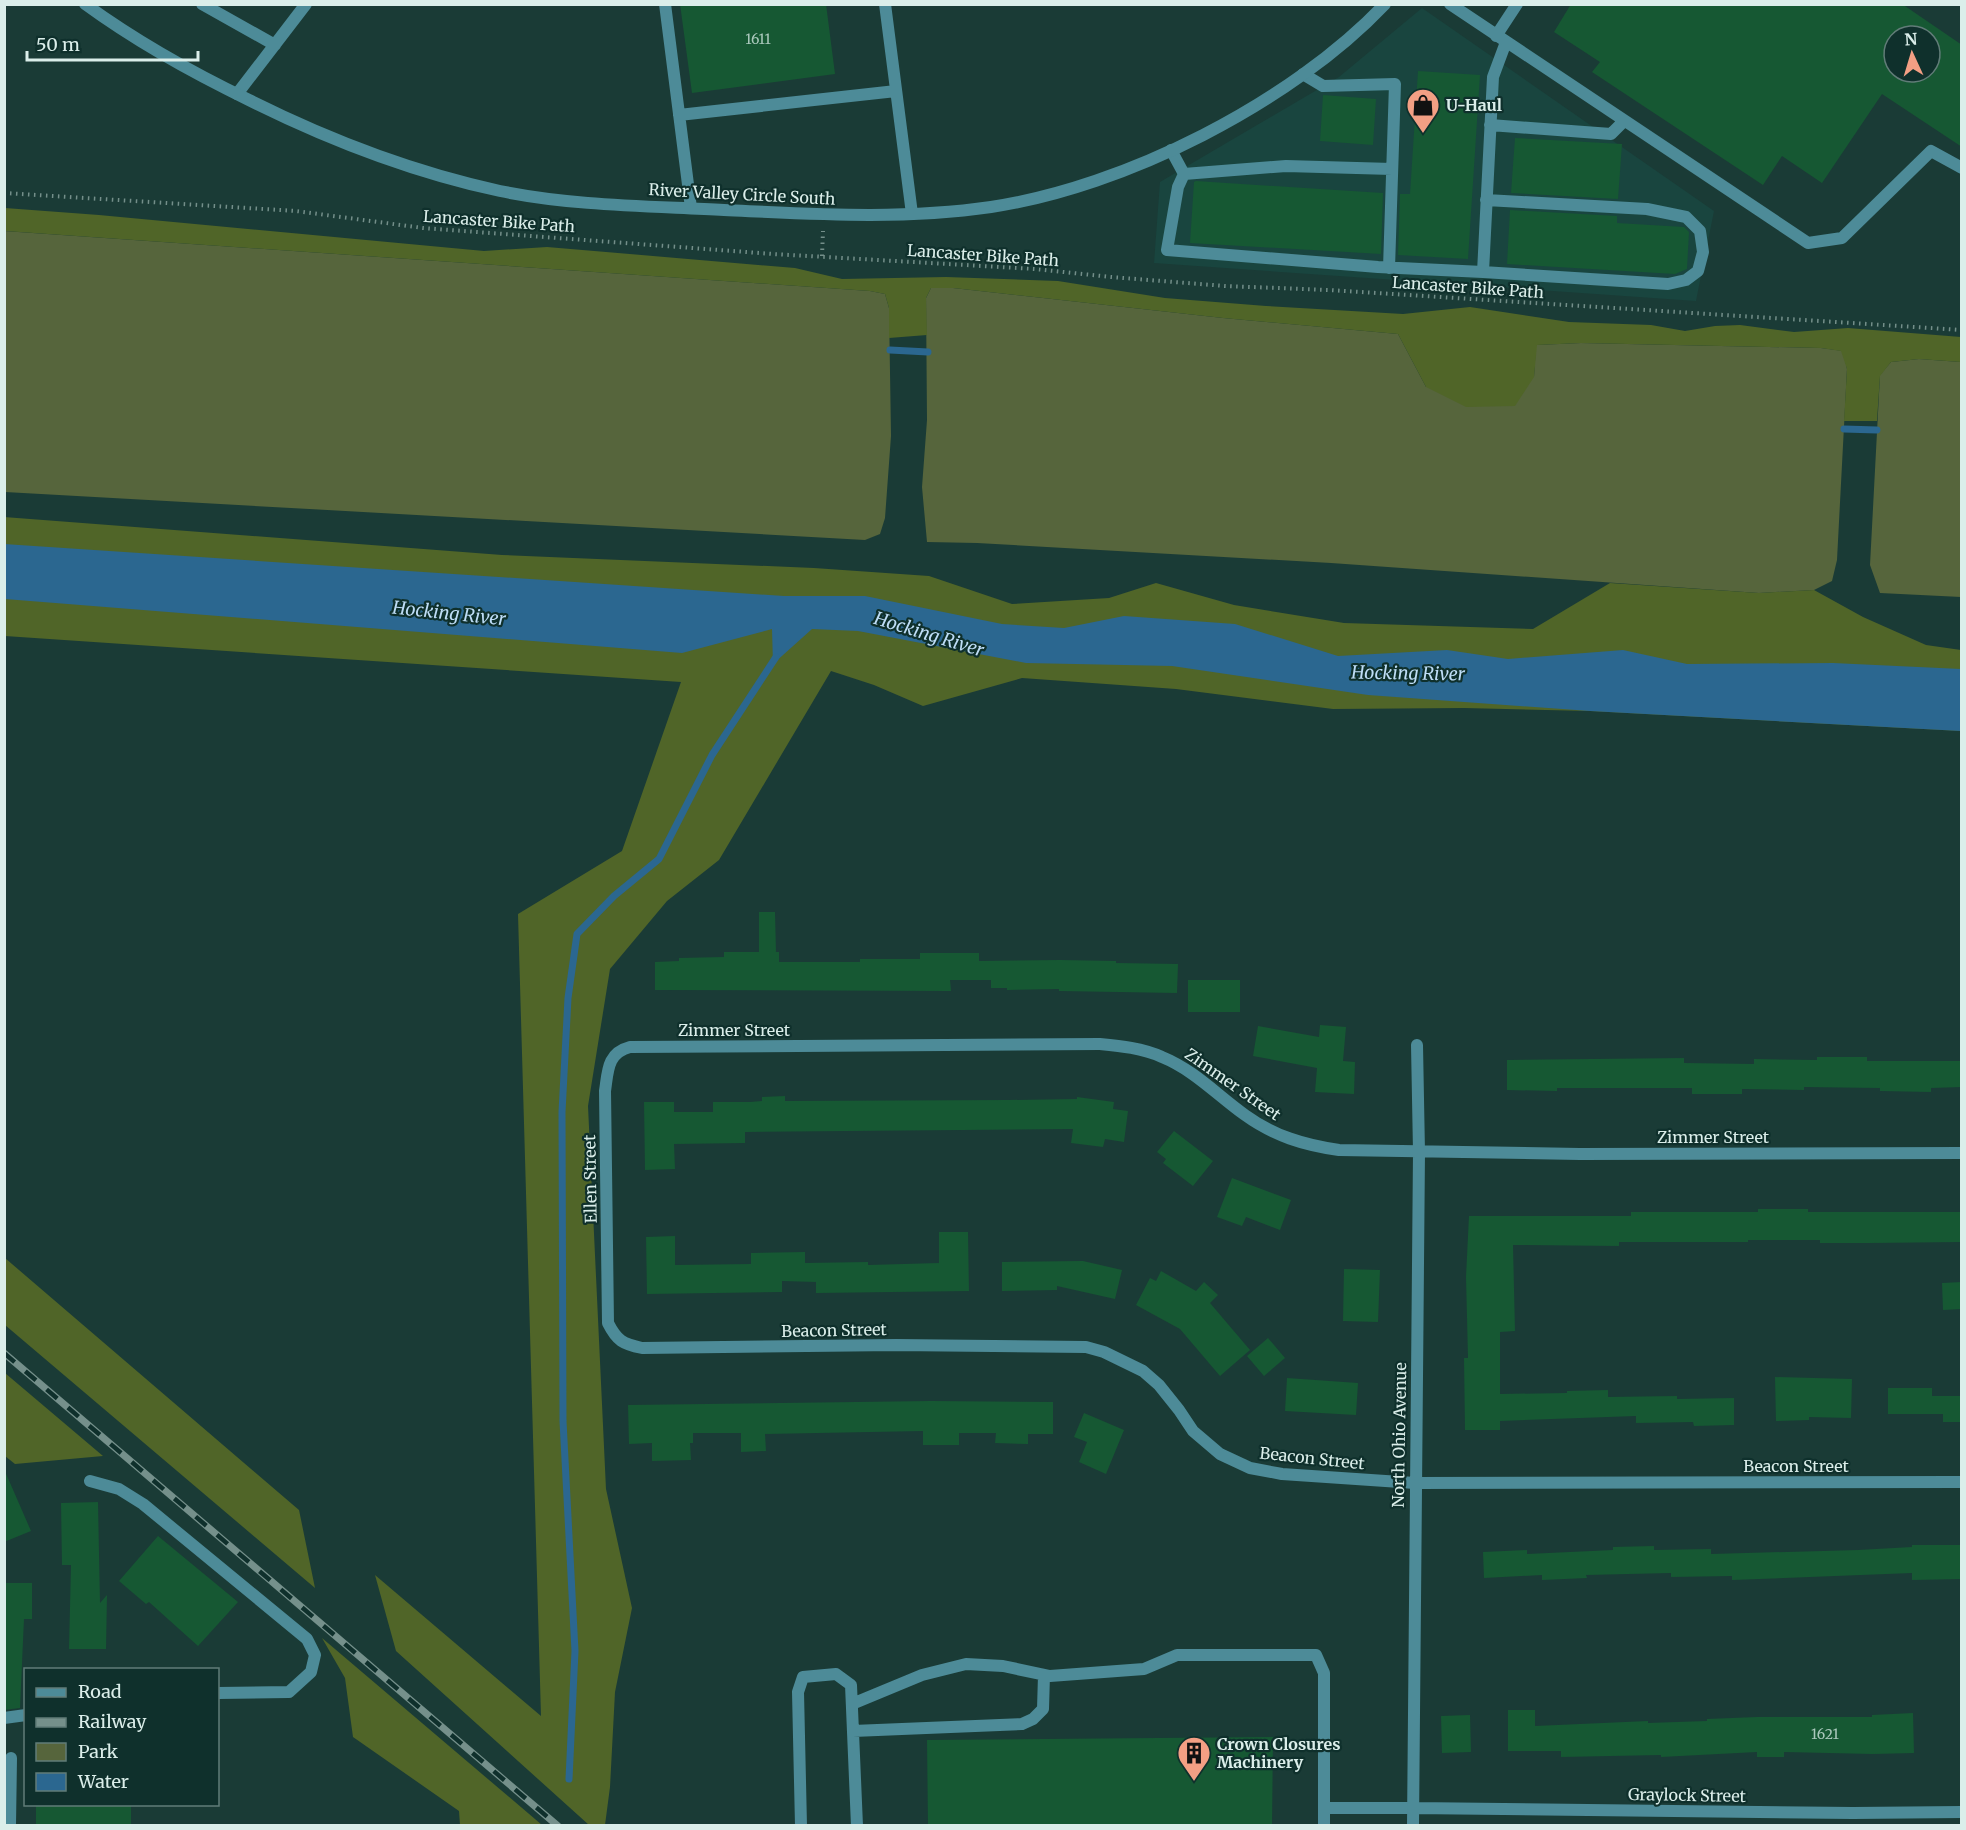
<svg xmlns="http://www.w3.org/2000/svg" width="1966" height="1830" viewBox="0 0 1966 1830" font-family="Merriweather,serif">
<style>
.built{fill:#19453f}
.green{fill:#56653c}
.forest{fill:#506528}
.water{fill:#2b6790}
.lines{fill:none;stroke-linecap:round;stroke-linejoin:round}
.stream{stroke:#2b6790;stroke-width:7}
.building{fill:#165833;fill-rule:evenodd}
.path{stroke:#748f8a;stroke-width:4;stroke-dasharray:1.5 4.5;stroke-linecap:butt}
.service{stroke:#4d8b98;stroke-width:12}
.minor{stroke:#4d8b98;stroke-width:12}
.rail-casing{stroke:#75908b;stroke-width:7}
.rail{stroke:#0f302c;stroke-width:4.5;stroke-dasharray:14;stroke-linecap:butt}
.labels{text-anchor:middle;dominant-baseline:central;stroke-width:4.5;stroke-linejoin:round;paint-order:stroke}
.number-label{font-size:14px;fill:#aac8bc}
.poi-label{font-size:16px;font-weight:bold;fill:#dbeeea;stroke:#0f302c;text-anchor:start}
.street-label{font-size:16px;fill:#dbeeea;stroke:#0f302c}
.water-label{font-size:18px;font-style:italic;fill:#beddf6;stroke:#0f302c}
</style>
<rect width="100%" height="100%" fill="#1a3b36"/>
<path class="built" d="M 1422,8 L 1714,211 L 1696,301 L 1154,263 L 1160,182 L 1339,77 Z"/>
<path class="green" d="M 4,231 L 870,291 L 885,294 L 889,308 L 891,436 L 885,518 L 880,534 L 865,540 L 5,492 Z
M 931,288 L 953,288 L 1223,318 L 1398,334 L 1426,387 L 1534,377 L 1536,345 L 1581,343 L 1821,348 L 1843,351 L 1847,369 L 1837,560 L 1832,581 L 1814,590 L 1759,593 L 1331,563 L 977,543 L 927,542 L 922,487 L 927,420 L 926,298 Z
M 1919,359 L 1961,362 L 1961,597 L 1880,593 L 1870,565 L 1880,375 L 1891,362 Z"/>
<path class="forest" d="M 5,208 L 99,215 L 484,251 L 547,247 L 795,268 L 842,279 L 946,277 L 1058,281 L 1165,298 L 1266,306 L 1403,314 L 1470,307 L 1569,322 L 1651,325 L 1685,331 L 1715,326 L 1740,325 L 1794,332 L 1848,328 L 1961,337 L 1961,362 L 1919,359 L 1891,362 L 1880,376 L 1877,421 L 1844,421 L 1847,369 L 1841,351 L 1821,348 L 1581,343 L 1537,345 L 1534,377 L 1515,406 L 1466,407 L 1426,387 L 1398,334 L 1223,318 L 953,288 L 931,288 L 926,298 L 927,335 L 889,338 L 889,308 L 885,294 L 870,291 L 5,231 Z
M 4,517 L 502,555 L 814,568 L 929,576 L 1012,604 L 1109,598 L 1156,583 L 1234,605 L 1344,623 L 1533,629 L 1610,583 L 1759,593 L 1814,590 L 1863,617 L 1926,645 L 1961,650 L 1961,731 L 1590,711 L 1464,708 L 1333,709 L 1176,689 L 1022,678 L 923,706 L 874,685 L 831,671 L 719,860 L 667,901 L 610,969 L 588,1106 L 606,1489 L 632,1608 L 615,1692 L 610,1787 L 605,1825 L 589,1825 L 396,1651 L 375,1575 L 541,1716 L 518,914 L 622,851 L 681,682 L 5,636 Z
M 5,1258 L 299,1510 L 315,1588 L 5,1325 Z
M 5,1373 L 103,1456 L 15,1464 L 5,1456 Z
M 322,1638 L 542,1825 L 460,1825 L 459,1811 L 353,1737 L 345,1678 Z"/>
<path class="water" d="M 4,544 L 784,596 L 865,596 L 1002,624 L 1064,628 L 1124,616 L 1235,624 L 1338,656 L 1447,650 L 1508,659 L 1623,650 L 1687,664 L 1833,663 L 1961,669 L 1961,731 L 1590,711 L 1368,695 L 1172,666 L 1026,663 L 858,631 L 812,629 L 773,664 L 772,629 L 682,653 L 5,599 Z"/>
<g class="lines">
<path class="stream" d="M 890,350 L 928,352
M 1844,429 L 1877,430
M 569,1779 L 575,1651 L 563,1421 L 562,1112 L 568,998 L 577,934 L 614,896 L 659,859 L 712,755 L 776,657"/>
</g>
<path class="building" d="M 680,4 L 826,4 L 835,74 L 692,93 Z
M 1571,4 L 1902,4 L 1962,45 L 1962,147 L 1882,94 L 1822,183 L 1782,156 L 1763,185 L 1592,72 L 1600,62 L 1554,32 ZM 1894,36 L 1930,36 L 1930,72 L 1894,72 Z
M 1418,71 L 1480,75 L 1468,259 L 1398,255 L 1400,194 L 1410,194 Z
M 1323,95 L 1376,99 L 1373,145 L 1320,141 Z
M 1515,138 L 1622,144 L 1618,199 L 1511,193 Z
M 1196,181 L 1383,193 L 1381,254 L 1190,243 L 1194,182 Z
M 1510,210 L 1617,216 L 1617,223 L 1684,227 L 1689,232 L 1687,269 L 1675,274 L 1507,264 Z
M 759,912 L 775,912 L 776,952 L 779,952 L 779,962 L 860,962 L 860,959 L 920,959 L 920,953 L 979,953 L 979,961 L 1060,960 L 1116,961 L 1116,963 L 1178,964 L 1177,993 L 1059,991 L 1059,989 L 1007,990 L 1007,988 L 991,988 L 991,980 L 950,980 L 951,991 L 655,990 L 655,962 L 679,961 L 679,958 L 724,957 L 724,952 L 759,952 Z
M 1188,980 L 1240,980 L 1240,1012 L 1188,1012 Z
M 1320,1025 L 1346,1027 L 1343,1061 L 1355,1062 L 1354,1094 L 1315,1092 L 1317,1068 L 1253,1056 L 1258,1026 L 1319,1037 Z
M 1817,1057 L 1867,1057 L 1867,1061 L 1962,1061 L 1962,1087 L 1931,1088 L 1931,1092 L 1880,1091 L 1880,1088 L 1804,1087 L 1804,1090 L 1742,1089 L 1742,1094 L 1692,1094 L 1692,1088 L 1557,1088 L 1557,1091 L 1507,1090 L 1507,1060 L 1684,1058 L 1684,1063 L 1754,1064 L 1754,1059 L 1817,1060 Z
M 785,1096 L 785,1101 L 1008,1100 L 1077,1099 L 1077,1097 L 1114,1102 L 1113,1109 L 1128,1111 L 1124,1142 L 1105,1139 L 1103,1147 L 1071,1143 L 1073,1129 L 745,1132 L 745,1143 L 674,1144 L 675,1169 L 645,1170 L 644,1102 L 674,1102 L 674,1112 L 713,1112 L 713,1102 L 750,1102 L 762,1101 L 762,1097 Z
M 1174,1131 L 1213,1161 L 1193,1186 L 1163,1163 L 1166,1159 L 1157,1152 Z
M 1232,1178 L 1291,1200 L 1280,1230 L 1246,1217 L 1242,1226 L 1217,1217 Z
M 1758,1209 L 1808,1209 L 1808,1212 L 1962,1212 L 1962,1242 L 1870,1243 L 1820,1243 L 1820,1240 L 1748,1240 L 1748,1242 L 1619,1242 L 1619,1246 L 1513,1245 L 1515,1331 L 1500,1332 L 1500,1394 L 1567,1393 L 1567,1391 L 1608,1390 L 1608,1397 L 1677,1396 L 1677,1399 L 1734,1398 L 1734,1425 L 1694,1426 L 1693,1422 L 1636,1423 L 1636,1416 L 1500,1421 L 1500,1430 L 1465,1430 L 1464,1358 L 1468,1358 L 1466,1277 L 1469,1216 L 1631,1216 L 1631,1212 L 1758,1212 Z
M 939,1232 L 968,1232 L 969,1291 L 816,1293 L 816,1282 L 782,1281 L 782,1292 L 647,1294 L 646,1237 L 675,1236 L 675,1265 L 751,1264 L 751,1253 L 805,1252 L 805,1263 L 868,1262 L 868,1265 L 939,1263 Z
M 1083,1261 L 1122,1270 L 1115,1299 L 1057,1286 L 1057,1290 L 1002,1291 L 1002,1262 Z
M 1344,1269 L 1380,1270 L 1378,1322 L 1343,1321 Z
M 1161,1271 L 1196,1291 L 1204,1282 L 1218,1295 L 1210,1303 L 1250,1350 L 1220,1376 L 1180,1329 L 1136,1305 L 1150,1278 L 1156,1281 Z
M 1962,1282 L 1962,1309 L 1943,1310 L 1942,1283 Z
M 1268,1338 L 1285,1358 L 1264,1376 L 1247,1356 Z
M 1775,1377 L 1852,1379 L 1851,1418 L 1809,1417 L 1809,1420 L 1776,1421 Z
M 1287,1378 L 1358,1383 L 1356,1415 L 1285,1411 Z
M 1888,1388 L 1932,1388 L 1932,1396 L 1962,1396 L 1962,1422 L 1943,1422 L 1943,1414 L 1888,1414 Z
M 931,1401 L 1053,1402 L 1053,1434 L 1028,1434 L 1028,1444 L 995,1443 L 996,1433 L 959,1433 L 959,1445 L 923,1445 L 923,1431 L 765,1434 L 766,1451 L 741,1452 L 741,1433 L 693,1433 L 693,1443 L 690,1443 L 691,1460 L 652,1461 L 652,1443 L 629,1444 L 628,1405 Z
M 1084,1413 L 1124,1430 L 1106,1474 L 1079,1462 L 1087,1442 L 1074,1437 Z
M 4,1469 L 31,1531 L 4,1542 Z
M 98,1502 L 100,1603 L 107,1595 L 106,1649 L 69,1649 L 71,1565 L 62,1565 L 61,1503 Z
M 158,1536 L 238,1602 L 198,1646 L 149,1602 L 146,1604 L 119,1581 Z
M 1912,1545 L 1962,1545 L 1962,1579 L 1912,1580 L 1912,1573 L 1732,1580 L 1732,1576 L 1671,1577 L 1671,1573 L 1586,1575 L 1587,1578 L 1542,1580 L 1542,1575 L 1484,1578 L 1483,1552 L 1527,1550 L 1527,1554 L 1613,1550 L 1613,1547 L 1654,1546 L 1654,1550 L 1711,1549 L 1711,1554 L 1858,1550 L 1912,1547 Z
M 4,1583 L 32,1583 L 32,1619 L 24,1619 L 20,1708 L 4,1710 Z
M 1508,1710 L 1535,1710 L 1535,1726 L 1648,1721 L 1648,1723 L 1707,1721 L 1707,1719 L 1757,1717 L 1872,1717 L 1872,1715 L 1913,1713 L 1914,1753 L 1873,1754 L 1784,1752 L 1784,1757 L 1757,1757 L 1757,1752 L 1661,1757 L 1661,1755 L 1561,1757 L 1561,1751 L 1508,1751 Z
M 1470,1715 L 1471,1752 L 1442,1753 L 1441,1716 Z
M 1273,1737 L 1272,1826 L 928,1826 L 927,1740 Z
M 36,1804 L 131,1804 L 131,1826 L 36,1826 Z"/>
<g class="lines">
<path class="path" d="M 4,193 L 296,211 L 423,228 L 773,254 L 1035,269 L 1111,277 L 1225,286 L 1329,290 L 1962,330
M 822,256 L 823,231"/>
<path class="service" d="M 202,4 L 275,45
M 665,4 L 691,208
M 885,4 L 912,214
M 1450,4 L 1808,243 L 1842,238 L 1931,151 L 1962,168
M 1496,36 L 1517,4
M 1303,74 L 1323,86 L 1395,84 L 1389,268
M 237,94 L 306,4
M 679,115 L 896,91
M 1490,125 L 1611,134 L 1624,121
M 1171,150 L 1184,174
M 1392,169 L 1286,166 L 1184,174 L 1178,187 L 1167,250 L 1378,267 L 1483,272 L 1668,284 L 1686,280 L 1698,271 L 1703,252 L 1700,231 L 1686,217 L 1647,209 L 1486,200
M 1483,272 L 1493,77 L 1506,42
M 90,1481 L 119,1489 L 143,1504 L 307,1639 L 315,1655 L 311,1672 L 289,1692 L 218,1693
M 852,1704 L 922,1675 L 966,1664 L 1003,1666 L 1050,1676 L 1144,1669 L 1177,1655 L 1316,1655 L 1324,1673 L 1324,1826
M 4,1718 L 26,1715
M 853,1731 L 1022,1724 L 1033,1719 L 1043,1709 L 1044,1675
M 1324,1808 L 1413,1808
M 10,1826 L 11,1758
M 801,1826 L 798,1692 L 803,1677 L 836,1674 L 851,1685 L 857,1826"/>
<path class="minor" d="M 85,4 C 137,42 191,72 249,100 C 329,140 412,172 500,191 C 573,206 650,206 724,210 C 813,214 902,220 991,207 C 1125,187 1291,103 1385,4
M 1962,1153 L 1580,1154 L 1339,1150 C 1304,1145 1274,1136 1245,1115 C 1217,1095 1194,1070 1162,1057 C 1142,1048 1120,1046 1099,1044 L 630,1047 C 607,1053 608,1071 605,1091 L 608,1323 C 617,1341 623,1344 642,1348 L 896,1345 L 1086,1347 L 1104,1352 L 1143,1371 L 1159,1385 L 1179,1410 L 1193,1431 L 1220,1454 L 1250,1468 L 1282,1474 L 1415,1483 L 1962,1482
M 1413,1808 L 1853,1813 L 1962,1812
M 1413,1826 L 1419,1152 L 1417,1045"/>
<defs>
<path id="rail" d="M 4,1353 L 558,1826"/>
</defs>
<use href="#rail" class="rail-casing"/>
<use href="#rail" class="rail"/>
</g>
<defs>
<symbol id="shop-pin" viewBox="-11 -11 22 30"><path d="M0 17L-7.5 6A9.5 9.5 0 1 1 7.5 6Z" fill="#f39f84" stroke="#0f302c"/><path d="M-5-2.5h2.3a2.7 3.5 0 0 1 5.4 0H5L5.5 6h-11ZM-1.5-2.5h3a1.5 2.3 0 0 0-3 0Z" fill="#111"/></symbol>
<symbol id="building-pin" viewBox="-11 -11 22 30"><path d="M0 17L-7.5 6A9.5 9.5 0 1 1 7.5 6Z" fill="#f39f84" stroke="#0f302c"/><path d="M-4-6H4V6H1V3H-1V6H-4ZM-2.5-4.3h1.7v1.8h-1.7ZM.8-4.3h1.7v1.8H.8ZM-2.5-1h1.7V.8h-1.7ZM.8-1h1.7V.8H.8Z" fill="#111"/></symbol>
</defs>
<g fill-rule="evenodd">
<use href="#shop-pin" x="1404" y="86" width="38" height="52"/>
<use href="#building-pin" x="1175" y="1734" width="38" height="52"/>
</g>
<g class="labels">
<g class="number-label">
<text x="758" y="39">1611</text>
<text x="1825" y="1734">1621</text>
</g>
<g class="poi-label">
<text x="1446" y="105">U-Haul</text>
<text x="1217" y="1744">Crown Closures<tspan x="1217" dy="18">Machinery</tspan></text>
</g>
<g class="street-label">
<text transform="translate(742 194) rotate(3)">River Valley Circle South</text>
<text transform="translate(499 221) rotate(4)">Lancaster Bike Path</text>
<text transform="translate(983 255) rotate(4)">Lancaster Bike Path</text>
<text transform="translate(1468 287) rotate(4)">Lancaster Bike Path</text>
<text x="734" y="1030">Zimmer Street</text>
<text transform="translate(1233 1084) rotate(35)">Zimmer Street</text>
<text x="1713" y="1137">Zimmer Street</text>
<text transform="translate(590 1179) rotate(-91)">Ellen Street</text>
<text transform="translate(834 1330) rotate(-1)">Beacon Street</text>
<text transform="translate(1399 1435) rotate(-89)">North Ohio Avenue</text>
<text transform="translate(1312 1458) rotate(6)">Beacon Street</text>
<text x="1796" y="1466">Beacon Street</text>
<text transform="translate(1687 1795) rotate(1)">Graylock Street</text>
</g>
<g class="water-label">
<text transform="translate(449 613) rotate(6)">Hocking River</text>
<text transform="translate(929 634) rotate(17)">Hocking River</text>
<text transform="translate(1408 673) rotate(1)">Hocking River</text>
</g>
</g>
<rect width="1966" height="1830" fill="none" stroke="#dbeeea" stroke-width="12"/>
<rect x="24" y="1668" width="195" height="138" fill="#0f302c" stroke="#617c78" stroke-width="1.5"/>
<rect x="36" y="1688" width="30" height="9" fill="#4d8b98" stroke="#617c78" stroke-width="1.5"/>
<text x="78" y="1698" font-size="18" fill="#dbeeea">Road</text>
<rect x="36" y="1718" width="30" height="9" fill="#75908b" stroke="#617c78" stroke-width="1.5"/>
<text x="78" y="1728" font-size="18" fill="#dbeeea">Railway</text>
<rect x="36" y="1743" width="30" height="18" fill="#56653c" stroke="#617c78" stroke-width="1.5"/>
<text x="78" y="1758" font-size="18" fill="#dbeeea">Park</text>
<rect x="36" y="1773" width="30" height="18" fill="#2b6790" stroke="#617c78" stroke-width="1.5"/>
<text x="78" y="1788" font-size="18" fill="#dbeeea">Water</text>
<g transform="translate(1912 54) rotate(356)"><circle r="28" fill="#0f302c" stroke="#617c78" stroke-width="1.5"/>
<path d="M0-4.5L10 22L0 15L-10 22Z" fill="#f39f84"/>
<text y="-9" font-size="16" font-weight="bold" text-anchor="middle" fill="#dbeeea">N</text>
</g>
<path d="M27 51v9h171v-9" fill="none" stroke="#dbeeea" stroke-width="3"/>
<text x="36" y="51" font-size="18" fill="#dbeeea" stroke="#0f302c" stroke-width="4.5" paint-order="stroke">50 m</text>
</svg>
